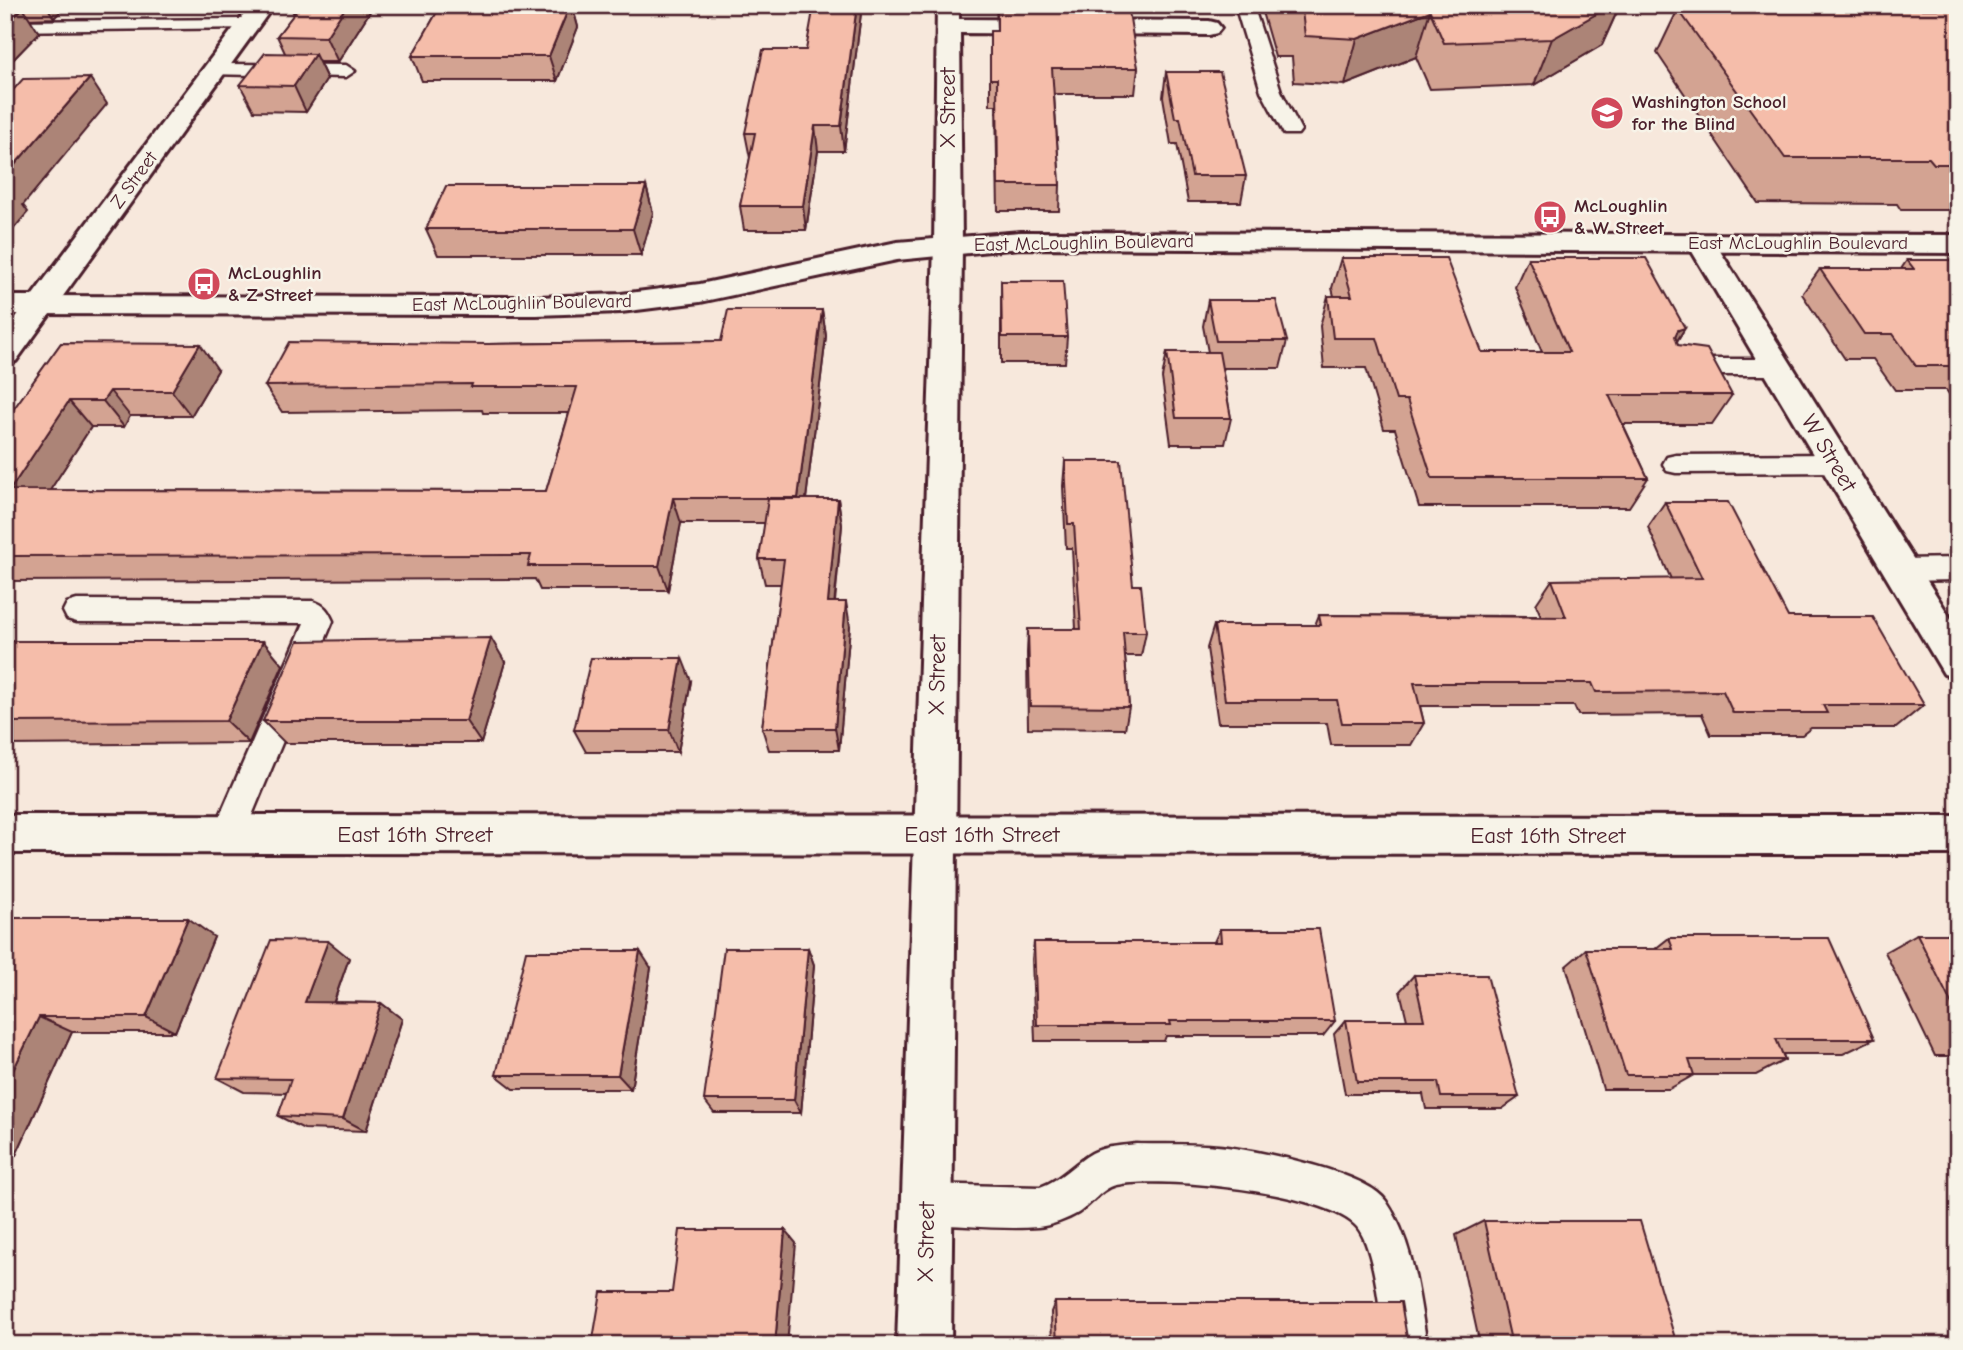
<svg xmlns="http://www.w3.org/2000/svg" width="1963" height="1350" viewBox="0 0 1963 1350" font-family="'Comic Neue',sans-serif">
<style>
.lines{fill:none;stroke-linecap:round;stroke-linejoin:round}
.lane-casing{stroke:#4a1f2b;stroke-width:5}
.street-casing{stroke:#4a1f2b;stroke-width:6}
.secondary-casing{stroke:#4a1f2b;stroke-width:6}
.lane{fill:#f7f3e8;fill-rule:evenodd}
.street{fill:#f7f3e8;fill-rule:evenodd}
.secondary{fill:#f7f3e8;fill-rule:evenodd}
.wall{fill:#d3a392;stroke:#4a1f2b;stroke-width:2}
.shaded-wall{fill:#ac8477;stroke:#4a1f2b;stroke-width:2}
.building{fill:#f5bdaa;stroke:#4a1f2b;stroke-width:2}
.labels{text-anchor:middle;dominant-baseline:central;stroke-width:5;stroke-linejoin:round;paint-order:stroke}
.far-poi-label{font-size:19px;font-weight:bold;fill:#4a1f2b;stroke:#f7f3e8;text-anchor:start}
.far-street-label{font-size:19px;fill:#4a1f2b;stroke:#f7f3e8}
.street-label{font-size:23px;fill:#4a1f2b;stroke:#f7f3e8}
</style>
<rect width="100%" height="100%" fill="#f7e8dc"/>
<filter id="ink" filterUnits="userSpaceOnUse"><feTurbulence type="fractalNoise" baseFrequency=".0143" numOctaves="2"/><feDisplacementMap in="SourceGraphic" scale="14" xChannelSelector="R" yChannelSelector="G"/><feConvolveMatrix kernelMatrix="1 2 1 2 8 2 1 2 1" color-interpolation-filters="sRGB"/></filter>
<g filter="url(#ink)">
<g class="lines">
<defs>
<path id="lane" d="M 1235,5 L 1253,5 L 1281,91 L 1301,130 L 1298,134 L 1284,134 L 1261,91 Z
M 249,19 L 258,24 L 255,28 L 5,31 L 5,21 Z
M 215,64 L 346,65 L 355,71 L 346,77 L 208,74 L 206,70 Z
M 1675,359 L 1776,359 L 1785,361 L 1788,367 L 1785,373 L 1776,375 L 1675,375 L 1666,373 L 1663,367 L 1666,361 Z
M 1836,454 L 1845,456 L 1849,463 L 1845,470 L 1836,472 L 1676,473 L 1667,471 L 1663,464 L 1667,457 L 1676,455 Z
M 1958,558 L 1958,580 L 1901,581 L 1891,578 L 1887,570 L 1891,562 L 1901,559 Z
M 77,600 L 313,601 C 325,605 328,610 333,621 L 240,844 L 228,849 L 216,844 L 212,834 L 304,623 L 77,622 L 67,619 L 63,611 L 67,603 Z
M 1136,1144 C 1166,1145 1197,1143 1227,1147 C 1263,1152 1366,1172 1386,1201 C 1414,1242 1419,1298 1427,1345 L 1385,1345 C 1380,1315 1375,1249 1357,1227 C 1328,1192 1161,1175 1116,1185 C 1102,1188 1091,1205 1078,1213 C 1068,1219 1050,1226 1038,1227 C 1002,1230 963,1225 927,1224 L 913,1218 L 907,1204 L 913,1190 L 927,1184 L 1040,1187 C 1061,1180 1073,1164 1092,1153 C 1105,1146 1121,1146 1136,1144 Z"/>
<path id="street" d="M 251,5 L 274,5 L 16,361 L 5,364 L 5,332 Z
M 937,5 L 959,5 L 959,19 L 1209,21 L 1217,23 L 1221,28 L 1217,33 L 1209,35 L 960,33 L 962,246 L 951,1345 L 897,1345 L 934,246 Z
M 1701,234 L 1711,237 L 1715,243 L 1958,630 L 1958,678 L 1944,674 L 1687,243 L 1691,237 Z"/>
<path id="secondary" d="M 1021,232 L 1958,235 L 1958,253 L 1021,248 L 897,260 L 700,302 L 621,312 L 536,315 L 5,314 L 5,296 L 536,297 L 621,294 L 700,284 L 897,242 Z
M 5,815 L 1958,816 L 1958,854 L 5,853 Z"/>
</defs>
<use href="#lane" class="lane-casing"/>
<use href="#street" class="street-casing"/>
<use href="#secondary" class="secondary-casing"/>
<use href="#lane" class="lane"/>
<use href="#street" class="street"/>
<use href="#secondary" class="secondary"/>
</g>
<path class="wall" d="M 5,5 L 214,5 L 211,9 L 63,9 L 54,18 L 29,19 L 39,33 L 5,68 Z
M 374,5 L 338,62 L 319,62 L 327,79 L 306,112 L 254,111 L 240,85 L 285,53 L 277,36 L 294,14 L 290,6 Z
M 441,5 L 572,5 L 578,27 L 557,81 L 422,81 L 412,56 Z
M 862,5 L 844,151 L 818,151 L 806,230 L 744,230 L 740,206 L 750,158 L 745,133 L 806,50 Z
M 996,5 L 1125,5 L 1125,12 L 1138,68 L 1135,94 L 1054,94 L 1060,185 L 1059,211 L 998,211 L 996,105 L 990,105 L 990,31 L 997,31 Z
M 1260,5 L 1620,5 L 1602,45 L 1534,85 L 1430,89 L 1416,57 L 1345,85 L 1294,82 L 1292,57 L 1275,57 Z
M 1918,5 L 1958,5 L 1958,210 L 1901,210 L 1897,204 L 1758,203 L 1657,53 L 1678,9 L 1916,9 Z
M 1166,72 L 1246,176 L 1241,202 L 1188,202 L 1177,144 L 1171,144 L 1163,97 Z
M 646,186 L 653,213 L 641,255 L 438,255 L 426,229 Z
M 1341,258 L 1482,352 L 1542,352 L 1515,287 L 1528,258 L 1685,328 L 1677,341 L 1678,345 L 1732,395 L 1712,424 L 1623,424 L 1648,478 L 1629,507 L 1419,507 L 1395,429 L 1384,429 L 1366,368 L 1324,368 L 1320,326 L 1328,296 L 1334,296 L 1332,288 Z
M 1907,260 L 1958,260 L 1958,406 L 1946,390 L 1895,390 L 1873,359 L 1845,359 L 1802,294 L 1820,269 L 1901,269 Z
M 1001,281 L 1067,337 L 1065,363 L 1001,363 Z
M 1208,300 L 1287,341 L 1280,368 L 1222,368 L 1231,418 L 1225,444 L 1171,444 L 1162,378 L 1167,352 L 1208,352 L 1203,326 Z
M 822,310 L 826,336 L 806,499 L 838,499 L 842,525 L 835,602 L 850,626 L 839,750 L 769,750 L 762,728 L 781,584 L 765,584 L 759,559 L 765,523 L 681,523 L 668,590 L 540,590 L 535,579 L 5,581 L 5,421 L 61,343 L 218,370 L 191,416 L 130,416 L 124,427 L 91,427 L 50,490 L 546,491 L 569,413 L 483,413 L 482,410 L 282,412 L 265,386 L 488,344 L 721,341 Z
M 1065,461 L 1133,585 L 1146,632 L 1141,656 L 1125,656 L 1129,707 L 1125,729 L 1028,728 L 1027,653 L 1028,629 L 1076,629 L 1072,548 L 1066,548 L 1063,486 Z
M 1665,502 L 1788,617 L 1924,705 L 1896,728 L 1811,728 L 1802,735 L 1711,735 L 1702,714 L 1578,715 L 1574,706 L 1420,706 L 1424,723 L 1411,745 L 1331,745 L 1327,723 L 1218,723 L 1207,648 L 1214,625 L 1315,625 L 1319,615 L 1541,616 L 1536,604 L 1552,580 L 1671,579 L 1648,527 Z
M 5,641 L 283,665 L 249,743 L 5,745 Z
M 505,662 L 481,743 L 285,743 L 263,721 Z
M 691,681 L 678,752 L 586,752 L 574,730 Z
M 5,918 L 214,937 L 175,1032 L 72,1032 L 16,1155 L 5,1155 Z
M 1220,929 L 1335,1021 L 1323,1036 L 1166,1036 L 1164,1041 L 1035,1041 L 1032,959 L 1034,942 L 1214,942 Z
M 1917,934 L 1958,934 L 1958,1056 L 1935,1056 L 1885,952 Z
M 1669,938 L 1874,1039 L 1843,1054 L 1783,1054 L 1785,1060 L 1756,1075 L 1694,1075 L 1669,1089 L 1603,1089 L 1566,966 L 1586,949 L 1655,949 Z
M 808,948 L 814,965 L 801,1113 L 714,1113 L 704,1100 Z
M 349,958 L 334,1002 L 381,1003 L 402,1019 L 366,1131 L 304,1129 L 278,1116 L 287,1093 L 244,1092 L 217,1078 Z
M 651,968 L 631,1089 L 514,1089 L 496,1075 Z
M 1414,975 L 1519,1097 L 1502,1109 L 1426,1109 L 1423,1094 L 1345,1094 L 1334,1034 L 1346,1020 L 1407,1020 L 1400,991 Z
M 1958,1139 L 1958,1151 L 1953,1141 Z
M 1484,1221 L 1677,1345 L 1480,1345 L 1456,1235 Z
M 1055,1302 L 1407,1338 L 1415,1345 L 1052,1345 L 1051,1312 Z"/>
<path class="shaded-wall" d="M 46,5 L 60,5 L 63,9 L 54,18 Z
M 347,5 L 374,5 L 338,62 L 326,37 Z
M 570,5 L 572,5 L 578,27 L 557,81 L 549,56 Z
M 857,5 L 862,5 L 844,151 L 841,126 Z
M 1612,5 L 1620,5 L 1602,45 L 1534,85 L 1552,39 Z
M 23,8 L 39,33 L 5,68 L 5,25 Z
M 1430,11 L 1416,57 L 1345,85 L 1357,39 Z
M 315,54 L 327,79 L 306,112 L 294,86 Z
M 90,78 L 107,104 L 23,205 L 28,212 L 5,239 L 5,176 Z
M 815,126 L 818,151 L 806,230 L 803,206 Z
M 646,186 L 653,213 L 641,255 L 633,229 Z
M 822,310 L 826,336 L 803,523 L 798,498 Z
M 1685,328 L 1667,357 L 1678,330 Z
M 200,344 L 218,370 L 191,416 L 172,391 Z
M 110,391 L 130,416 L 124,427 L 103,401 Z
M 69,401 L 91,427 L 34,515 L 10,490 Z
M 673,498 L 681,523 L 668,590 L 659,566 Z
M 838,499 L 842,525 L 832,626 L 828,602 Z
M 846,602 L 850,626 L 839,750 L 835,728 Z
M 491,638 L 505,662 L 481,743 L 466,721 Z
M 263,641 L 283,665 L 249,743 L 226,721 Z
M 682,658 L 691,681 L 678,752 L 669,730 Z
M 188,918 L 214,937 L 175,1032 L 146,1017 Z
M 328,941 L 349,958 L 328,1018 L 305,1002 Z
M 808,948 L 814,965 L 801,1113 L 794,1100 Z
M 640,951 L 651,968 L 631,1089 L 618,1075 Z
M 381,1003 L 402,1019 L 366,1131 L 343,1119 Z
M 39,1017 L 72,1032 L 16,1155 L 5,1151 L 5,1087 Z
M 785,1230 L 796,1243 L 787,1345 L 775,1345 Z"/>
<path class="building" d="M 347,5 L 326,37 L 277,36 L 300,6 L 290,5 Z
M 441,5 L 570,5 L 549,56 L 412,56 Z
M 814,5 L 857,5 L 841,126 L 815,126 L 803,206 L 740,206 L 755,133 L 745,133 L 763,50 L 806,50 Z
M 1282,5 L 1612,5 L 1552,39 L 1444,43 L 1430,11 L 1357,39 L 1305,36 L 1302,11 L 1284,11 Z
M 5,8 L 23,8 L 5,25 Z
M 1678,9 L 1958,9 L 1958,164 L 1934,164 L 1929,158 L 1785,158 Z
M 997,11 L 1129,12 L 1138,68 L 1052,68 L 1060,185 L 998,185 L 997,79 L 990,79 L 990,31 L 997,31 Z
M 265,53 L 315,54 L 294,86 L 240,85 Z
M 1166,72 L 1220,72 L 1246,176 L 1192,176 L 1180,118 L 1175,118 Z
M 90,78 L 5,176 L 5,99 L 23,79 Z
M 446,186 L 646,186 L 633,229 L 426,229 Z
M 1341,258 L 1446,258 L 1482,352 L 1569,352 L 1528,258 L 1646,258 L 1685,328 L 1678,330 L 1675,336 L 1678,345 L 1707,349 L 1732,395 L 1609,395 L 1648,478 L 1432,478 L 1407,400 L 1396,400 L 1377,338 L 1333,338 L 1328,296 L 1352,296 Z
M 1907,260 L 1958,260 L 1958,366 L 1916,366 L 1893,334 L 1864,334 L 1820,269 L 1914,269 Z
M 1001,281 L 1063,281 L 1067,337 L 1002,337 Z
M 1208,300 L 1276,300 L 1287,341 L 1216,341 Z
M 728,310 L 822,310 L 798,498 L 673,498 L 659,566 L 528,566 L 531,555 L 5,556 L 5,421 L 61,343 L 200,344 L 172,391 L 110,391 L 103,401 L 69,401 L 10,490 L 546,491 L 577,387 L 471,387 L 472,384 L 265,386 L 289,342 L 488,344 L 721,341 Z
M 1167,352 L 1219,352 L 1231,418 L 1176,418 Z
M 1065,461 L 1121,461 L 1133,585 L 1141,585 L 1146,632 L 1123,632 L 1129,707 L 1030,706 L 1028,629 L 1081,629 L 1074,524 L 1068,524 Z
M 768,499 L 838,499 L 828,602 L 846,602 L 835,728 L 762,728 L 784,559 L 759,559 Z
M 1665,502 L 1728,502 L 1788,617 L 1873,617 L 1924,705 L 1823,705 L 1827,713 L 1733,713 L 1723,691 L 1596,692 L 1592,683 L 1414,683 L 1424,723 L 1342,723 L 1337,700 L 1225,700 L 1214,625 L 1321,625 L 1319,615 L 1566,617 L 1552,580 L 1702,578 Z
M 491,638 L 466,721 L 263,721 L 298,641 Z
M 5,641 L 263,641 L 226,721 L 5,722 Z
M 591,658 L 682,658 L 669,730 L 574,730 Z
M 5,918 L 188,918 L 146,1017 L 39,1017 L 5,1087 Z
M 1220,929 L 1319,929 L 1335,1021 L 1170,1021 L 1171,1025 L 1037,1025 L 1034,942 L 1221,942 Z
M 1917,934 L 1958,934 L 1958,1017 Z
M 1669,938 L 1829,938 L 1874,1039 L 1776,1039 L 1785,1060 L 1689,1060 L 1694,1075 L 1626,1075 L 1586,949 L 1673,949 Z
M 271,940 L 328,941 L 305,1002 L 381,1003 L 343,1119 L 278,1116 L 291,1079 L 217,1078 Z
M 724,948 L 808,948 L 794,1100 L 704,1100 Z
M 526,951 L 640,951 L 618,1075 L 496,1075 Z
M 1414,975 L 1487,975 L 1519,1097 L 1441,1097 L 1438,1082 L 1357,1082 L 1346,1020 L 1424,1020 Z
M 1484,1221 L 1640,1221 L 1677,1345 L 1512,1345 Z
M 680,1230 L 785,1230 L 775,1345 L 592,1345 L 601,1292 L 672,1292 Z
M 1055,1302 L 1401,1302 L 1407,1338 L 1415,1340 L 1415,1345 L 1057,1345 Z"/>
</g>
<defs>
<symbol id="school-disc" viewBox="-11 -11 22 22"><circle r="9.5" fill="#d1495b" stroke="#f7f3e8"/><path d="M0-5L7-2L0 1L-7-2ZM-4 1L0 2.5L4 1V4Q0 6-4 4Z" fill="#fff"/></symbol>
<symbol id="bus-disc" viewBox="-11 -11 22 22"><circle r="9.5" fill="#d1495b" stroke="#f7f3e8"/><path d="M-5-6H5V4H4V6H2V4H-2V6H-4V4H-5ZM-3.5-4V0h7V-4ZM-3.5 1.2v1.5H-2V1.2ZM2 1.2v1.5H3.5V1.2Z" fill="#fff"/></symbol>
</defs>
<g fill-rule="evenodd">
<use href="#school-disc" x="1588" y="94" width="38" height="38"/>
<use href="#bus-disc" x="1531" y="198" width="38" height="38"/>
<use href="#bus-disc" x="185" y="265" width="38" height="38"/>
</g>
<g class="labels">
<g class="far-poi-label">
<text x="1632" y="102">Washington School<tspan x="1632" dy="22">for the Blind</tspan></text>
<text x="1574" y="206">McLoughlin<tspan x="1574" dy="22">&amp; W Street</tspan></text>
<text x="228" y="273">McLoughlin<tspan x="228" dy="22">&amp; Z Street</tspan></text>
</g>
<g class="far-street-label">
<text transform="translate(134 180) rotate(-54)">Z Street</text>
<text transform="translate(1084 243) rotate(-1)">East McLoughlin Boulevard</text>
<text x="1798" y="243">East McLoughlin Boulevard</text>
<text transform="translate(522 303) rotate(-1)">East McLoughlin Boulevard</text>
</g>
<g class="street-label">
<text transform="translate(947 108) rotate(-90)">X Street</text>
<text transform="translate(1829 453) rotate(59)">W Street</text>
<text transform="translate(937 675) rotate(-89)">X Street</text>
<text x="415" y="834">East 16th Street</text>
<text x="982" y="834">East 16th Street</text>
<text x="1548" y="835">East 16th Street</text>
<text transform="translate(926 1242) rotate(-89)">X Street</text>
</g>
</g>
<rect width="1963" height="1350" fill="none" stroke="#f7f3e8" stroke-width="28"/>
<rect x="14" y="14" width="1935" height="1322" fill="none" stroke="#4a1f2b" stroke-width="2.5" filter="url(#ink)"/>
</svg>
